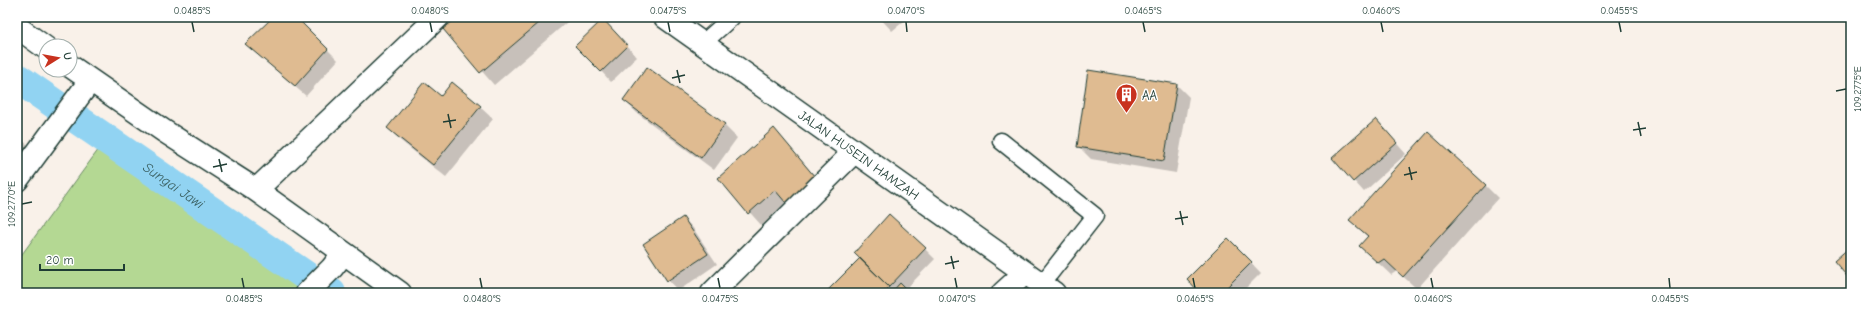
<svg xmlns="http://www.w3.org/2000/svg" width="1868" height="310" viewBox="0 0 1868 310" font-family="'Comic Neue',sans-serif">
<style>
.green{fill:#b4d893;stroke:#6a8a64}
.shadow{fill:#0003}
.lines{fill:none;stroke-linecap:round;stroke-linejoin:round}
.canal{stroke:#91d3f2;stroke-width:30}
.building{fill:#dfbb91;stroke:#1f3d34}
.service-casing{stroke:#1f3d34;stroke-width:19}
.minor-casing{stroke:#1f3d34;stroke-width:25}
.tertiary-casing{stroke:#1f3d34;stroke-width:25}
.service{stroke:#fff;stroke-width:16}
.minor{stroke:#fff;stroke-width:22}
.tertiary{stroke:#fff;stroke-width:22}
.ticks{fill:none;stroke:#1f3d34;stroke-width:1.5}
.labels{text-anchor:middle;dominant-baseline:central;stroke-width:3;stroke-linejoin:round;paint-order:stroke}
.poi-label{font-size:13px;fill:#1f3d34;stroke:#fff;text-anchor:start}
.street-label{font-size:13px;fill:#1f3d34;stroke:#fff}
.water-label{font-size:14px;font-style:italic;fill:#3c6264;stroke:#fff}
.neatline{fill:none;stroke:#1f3d34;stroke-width:1.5}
.ticks-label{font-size:10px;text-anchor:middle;fill:#1f3d34}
</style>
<rect width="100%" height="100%" fill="#f9f1e9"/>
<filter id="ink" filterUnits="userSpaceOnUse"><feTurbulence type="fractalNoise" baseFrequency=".025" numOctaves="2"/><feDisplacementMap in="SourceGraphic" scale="8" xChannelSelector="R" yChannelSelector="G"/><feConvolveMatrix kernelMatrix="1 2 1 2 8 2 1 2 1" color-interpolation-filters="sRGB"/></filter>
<g filter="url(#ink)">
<path class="green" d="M 107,138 L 313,293 L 17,293 L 17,261 Z"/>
<path class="shadow" d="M 275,17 L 295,17 L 338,60 L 306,96 L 246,45 Z
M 459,17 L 573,17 L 494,85 L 445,29 Z
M 879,17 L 909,17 L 892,31 Z
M 613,31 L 637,57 L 611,82 L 601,71 Z
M 647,69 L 724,125 L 737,138 L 714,170 L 637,113 L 624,100 Z
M 1176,84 L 1189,97 L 1176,173 L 1091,159 L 1078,146 Z
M 480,107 L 493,119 L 446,177 L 401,141 L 388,128 Z
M 1376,120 L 1406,154 L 1364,192 L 1333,158 Z
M 774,130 L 828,191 L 788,203 L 762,226 L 719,178 Z
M 17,135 L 33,150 L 17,168 Z
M 1485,185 L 1498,198 L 1417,289 L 1397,271 L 1391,275 L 1360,246 L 1368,237 L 1350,220 Z
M 683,218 L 693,228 L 717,264 L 678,291 L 668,280 L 644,245 Z
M 1228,239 L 1261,273 L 1241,293 L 1202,293 Z
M 925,249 L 935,259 L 905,290 L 909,293 L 826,293 Z"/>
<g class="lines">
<path class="canal" id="s1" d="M 17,78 L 331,293"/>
</g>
<path class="building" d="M 273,17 L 296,17 L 328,49 L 295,86 L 245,44 Z
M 458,17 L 546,17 L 480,73 L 443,29 Z
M 603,19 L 628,46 L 601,72 L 575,46 Z
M 647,67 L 725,124 L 701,158 L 623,100 Z
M 1088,70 L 1177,84 L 1164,161 L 1077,147 Z
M 424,82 L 441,96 L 452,82 L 481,106 L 433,165 L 387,128 Z
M 1376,119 L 1397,143 L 1353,182 L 1332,158 Z
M 774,128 L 815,177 L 786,203 L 775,190 L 748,214 L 718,178 Z
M 1428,132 L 1486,185 L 1403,277 L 1384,259 L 1378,263 L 1359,246 L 1368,236 L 1349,220 Z
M 17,134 L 23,139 L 17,146 Z
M 889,214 L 926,248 L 889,287 L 854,253 Z
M 683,217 L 708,254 L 667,281 L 643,244 Z
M 1228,238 L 1252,262 L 1221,293 L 1200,293 L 1187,279 Z
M 1851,246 L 1851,281 L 1834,261 Z
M 860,258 L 889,287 L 883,293 L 825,293 Z
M 900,283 L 910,293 L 891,293 Z"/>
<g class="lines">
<defs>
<path id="service" d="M 702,44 L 732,17
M 1001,141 L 1095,216 L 1041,285"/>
<path id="minor" d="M 17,27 L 46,48
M 70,66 L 164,131 L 256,190 L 400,293
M 17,180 L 90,81
M 256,190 L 438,17
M 307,293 L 332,268 L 343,254
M 712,293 L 854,152
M 1003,293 L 1025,273"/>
<g id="tertiary">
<path id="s2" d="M 665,17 L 1054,293"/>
</g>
</defs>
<use href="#service" class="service-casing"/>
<use href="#minor" class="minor-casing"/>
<use href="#tertiary" class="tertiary-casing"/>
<use href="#service" class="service"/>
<use href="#minor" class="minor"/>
<use href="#tertiary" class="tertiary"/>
</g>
</g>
<path class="ticks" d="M 192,22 L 194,32M 430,22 L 432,32M 668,22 L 670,32M 906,22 L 907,32M 1143,22 L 1145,32M 1381,22 L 1383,32M 1619,22 L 1621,32M 677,70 L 680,83M 672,78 L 685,75M 1836,91 L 1846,89M 448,114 L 451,128M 443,122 L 456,120M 1638,122 L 1641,136M 1633,130 L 1646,128M 219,159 L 222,172M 213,167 L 227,164M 1409,167 L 1412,180M 1404,175 L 1417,172M 22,204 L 32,202M 1180,211 L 1183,225M 1175,219 L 1188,217M 951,256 L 954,269M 945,264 L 959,261M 242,278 L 244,288M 480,278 L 482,288M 718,278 L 720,288M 955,278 L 957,288M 1193,278 L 1195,288M 1431,278 L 1433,288M 1669,278 L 1670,288"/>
<defs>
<symbol id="building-pin" viewBox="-11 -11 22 30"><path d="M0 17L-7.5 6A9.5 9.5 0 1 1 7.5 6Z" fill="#c8321e" stroke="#fff"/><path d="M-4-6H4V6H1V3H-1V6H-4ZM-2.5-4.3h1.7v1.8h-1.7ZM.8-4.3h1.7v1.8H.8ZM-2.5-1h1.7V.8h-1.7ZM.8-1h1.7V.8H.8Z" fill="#fff"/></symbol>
</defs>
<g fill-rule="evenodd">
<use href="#building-pin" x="1114" y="82" width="25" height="34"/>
</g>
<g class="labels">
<g class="poi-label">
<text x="1142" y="95">AA</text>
</g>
<g class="street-label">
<text stroke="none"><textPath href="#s2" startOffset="238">JALAN HUSEIN HAMZAH</textPath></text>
</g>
<g class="water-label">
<text stroke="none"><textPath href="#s1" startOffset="190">Sungai Jawi</textPath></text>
</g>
</g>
<rect width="1868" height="310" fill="none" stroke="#fff" stroke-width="44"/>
<g transform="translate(58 58) rotate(79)"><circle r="19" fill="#ffffff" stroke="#a5b1ae"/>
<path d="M0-3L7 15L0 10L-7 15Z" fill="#c8321e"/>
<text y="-6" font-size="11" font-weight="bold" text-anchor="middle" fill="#1f3d34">U</text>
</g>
<path d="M40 264v6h84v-6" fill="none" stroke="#1f3d34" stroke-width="2"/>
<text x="46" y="264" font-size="12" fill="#1f3d34" stroke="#ffffff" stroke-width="3" paint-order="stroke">20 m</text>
<rect x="22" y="22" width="1824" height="266" class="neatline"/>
<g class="ticks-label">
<text x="192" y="14">0.0485°S</text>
<text x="430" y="14">0.0480°S</text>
<text x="668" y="14">0.0475°S</text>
<text x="906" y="14">0.0470°S</text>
<text x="1143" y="14">0.0465°S</text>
<text x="1381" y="14">0.0460°S</text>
<text x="1619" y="14">0.0455°S</text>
<text transform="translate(1857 89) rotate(-90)" y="4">109.2775°E</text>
<text transform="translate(11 204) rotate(-90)" y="4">109.2770°E</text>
<text x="244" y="302">0.0485°S</text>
<text x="482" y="302">0.0480°S</text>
<text x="720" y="302">0.0475°S</text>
<text x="957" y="302">0.0470°S</text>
<text x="1195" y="302">0.0465°S</text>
<text x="1433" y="302">0.0460°S</text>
<text x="1670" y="302">0.0455°S</text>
</g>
</svg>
